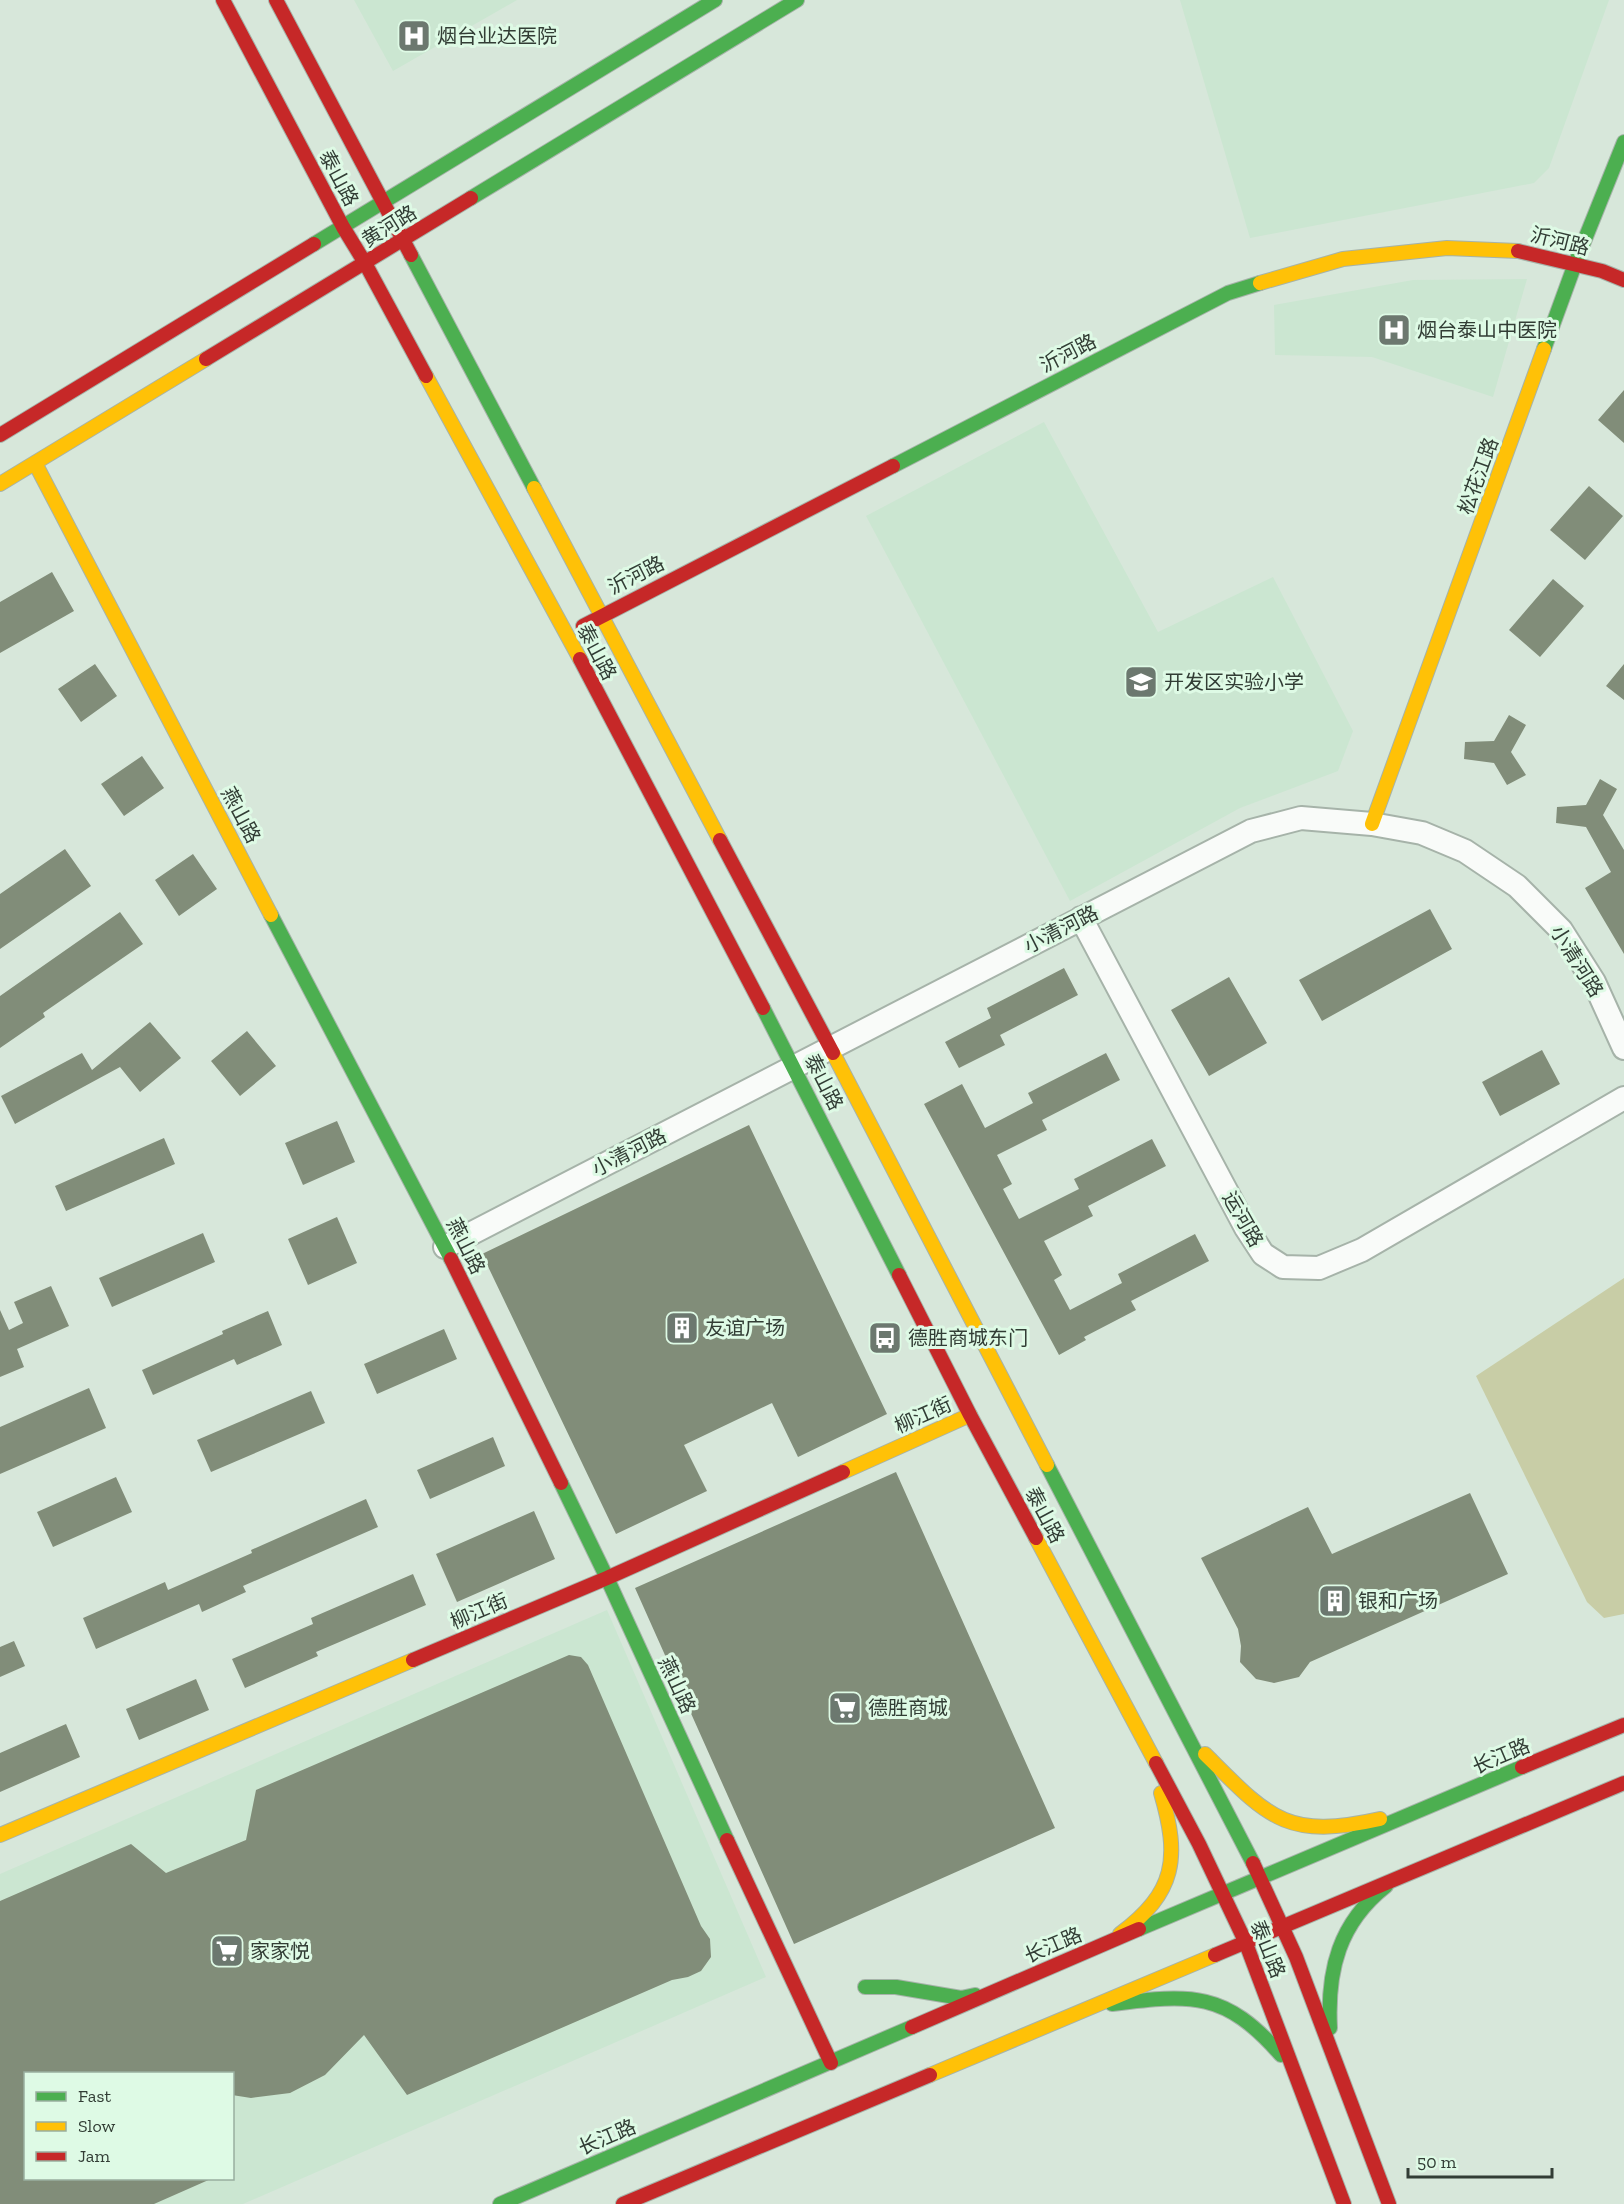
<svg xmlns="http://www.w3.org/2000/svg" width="1624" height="2204" viewBox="0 0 1624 2204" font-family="'Zilla Slab','Noto Sans SC',serif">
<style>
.built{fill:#cbe6d1;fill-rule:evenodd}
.green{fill:#c8cda6}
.building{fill:#818d79}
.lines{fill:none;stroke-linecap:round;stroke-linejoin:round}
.street-casing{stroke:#a6b3a9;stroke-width:26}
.fast-casing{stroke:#a6b3a9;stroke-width:16}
.slow-casing{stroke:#a6b3a9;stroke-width:16}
.jam-casing{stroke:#a6b3a9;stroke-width:16}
.street{stroke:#f9fbf9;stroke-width:22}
.fast{stroke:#4caf50;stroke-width:14}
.slow{stroke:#ffc107;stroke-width:14}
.jam{stroke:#c62828;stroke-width:14}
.labels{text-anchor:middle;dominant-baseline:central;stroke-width:6;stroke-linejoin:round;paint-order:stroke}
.poi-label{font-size:20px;fill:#323d35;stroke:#defae5;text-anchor:start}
.street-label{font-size:20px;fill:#323d35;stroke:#defae5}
</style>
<rect width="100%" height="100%" fill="#d7e7da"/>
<path class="built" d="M 354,0 L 517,0 L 393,71 Z
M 1180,0 L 1609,0 L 1549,168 L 1534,183 L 1250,238 Z
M 1527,279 L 1493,397 L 1372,357 L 1275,355 L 1274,305 L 1413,280 Z
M 1044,422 L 1158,632 L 1273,577 L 1353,731 L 1338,771 L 1240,808 L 1070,901 L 866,516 Z
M 607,1610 L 766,1977 L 243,2204 L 0,2204 L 0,1874 ZM 26,2074 L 232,2074 L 232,2178 L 26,2178 Z"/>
<path class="green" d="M 1624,1278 L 1624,1614 L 1604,1618 L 1587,1602 L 1476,1376 Z"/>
<path class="building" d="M 1624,390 L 1624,443 L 1598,420 Z
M 1589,486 L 1623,516 L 1585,560 L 1550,530 Z
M 52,572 L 74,611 L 0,653 L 0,602 Z
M 1553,579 L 1584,606 L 1540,657 L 1509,630 Z
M 95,664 L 117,696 L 81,722 L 58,689 Z
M 1624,664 L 1624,700 L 1606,686 Z
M 1509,715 L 1526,725 L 1511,752 L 1526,775 L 1507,785 L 1494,763 L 1464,759 L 1465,742 L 1494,741 Z
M 142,756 L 164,788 L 124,816 L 101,784 Z
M 1600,779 L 1617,789 L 1603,815 L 1624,850 L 1624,954 L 1585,888 L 1611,872 L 1586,827 L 1556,823 L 1557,807 L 1586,805 Z
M 65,849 L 91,886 L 0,949 L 0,894 Z
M 193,854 L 217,889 L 179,916 L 155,880 Z
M 1430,909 L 1452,949 L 1322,1021 L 1299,980 Z
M 120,912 L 143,944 L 43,1013 L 45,1017 L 0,1048 L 0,996 Z
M 1064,968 L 1078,995 L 1000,1035 L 1005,1045 L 959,1068 L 945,1042 L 991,1018 L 987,1008 Z
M 1229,977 L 1267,1043 L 1209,1076 L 1171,1010 Z
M 150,1022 L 181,1058 L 140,1092 L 120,1067 L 15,1124 L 1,1096 L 82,1053 L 92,1070 Z
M 247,1031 L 276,1066 L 240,1096 L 211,1061 Z
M 1542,1050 L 1560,1084 L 1500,1116 L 1482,1082 Z
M 1106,1053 L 1120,1080 L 1042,1120 L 1047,1130 L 997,1155 L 1012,1184 L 1003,1189 L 1019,1219 L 1079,1189 L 1074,1179 L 1152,1139 L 1166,1166 L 1088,1206 L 1093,1216 L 1044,1241 L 1062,1275 L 1054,1280 L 1070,1310 L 1122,1283 L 1118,1274 L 1195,1234 L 1209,1261 L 1131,1301 L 1136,1310 L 1084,1337 L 1086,1340 L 1059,1355 L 924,1104 L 962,1084 L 985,1128 L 1033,1103 L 1028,1093 Z
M 337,1121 L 355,1162 L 303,1185 L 285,1143 Z
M 749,1125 L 887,1414 L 798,1457 L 772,1403 L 684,1445 L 707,1491 L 616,1534 L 482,1254 Z
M 164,1138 L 175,1164 L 66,1211 L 55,1186 Z
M 337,1217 L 357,1263 L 308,1285 L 288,1239 Z
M 203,1233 L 215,1262 L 112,1307 L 99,1278 Z
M 51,1286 L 69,1326 L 17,1349 L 24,1367 L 0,1377 L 0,1310 L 9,1330 L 23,1323 L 14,1302 Z
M 268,1311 L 282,1345 L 237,1365 L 234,1359 L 153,1395 L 142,1370 L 223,1334 L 222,1331 Z
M 444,1329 L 457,1359 L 377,1394 L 364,1364 Z
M 89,1388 L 106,1428 L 0,1474 L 0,1427 Z
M 311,1391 L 325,1423 L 211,1472 L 197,1440 Z
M 493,1437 L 505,1466 L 430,1499 L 417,1470 Z
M 896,1472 L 1055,1828 L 794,1944 L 635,1588 Z
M 116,1477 L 132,1512 L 53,1547 L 37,1512 Z
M 1470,1493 L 1508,1574 L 1310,1662 L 1299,1677 L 1274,1683 L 1256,1679 L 1240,1662 L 1241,1646 L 1238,1629 L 1201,1558 L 1308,1507 L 1332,1554 Z
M 366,1499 L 378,1527 L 243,1586 L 246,1592 L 202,1612 L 199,1604 L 96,1649 L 83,1618 L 165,1582 L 168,1590 L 252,1553 L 251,1550 Z
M 534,1511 L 555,1559 L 457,1602 L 436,1554 Z
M 413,1574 L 426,1605 L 316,1652 L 318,1656 L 245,1688 L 232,1659 L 313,1624 L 311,1618 Z
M 14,1641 L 25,1666 L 0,1677 L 0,1647 Z
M 569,1655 L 581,1657 L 588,1665 L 701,1926 L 710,1939 L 711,1957 L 701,1971 L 688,1977 L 672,1980 L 407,2095 L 364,2035 L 325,2075 L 290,2093 L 251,2098 L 232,2095 L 232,2073 L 26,2073 L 26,2178 L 213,2178 L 154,2204 L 0,2204 L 0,1901 L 131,1844 L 166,1873 L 246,1840 L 256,1790 Z
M 196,1679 L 209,1710 L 139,1740 L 126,1709 Z
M 66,1724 L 80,1757 L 0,1792 L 0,1753 Z"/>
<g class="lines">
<defs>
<path id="street" d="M 1081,918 L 1246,1228 L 1263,1254 L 1283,1267 L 1319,1268 L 1362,1250 L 1624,1098
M 445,1247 L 1251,831 L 1301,818 L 1372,824 L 1422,833 L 1465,851 L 1517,886 L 1561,930 L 1594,982 L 1624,1048"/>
<path id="fast" d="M 471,198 L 797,0
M 314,244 L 715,0
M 411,255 L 534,488
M 1544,349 L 1575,264 L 1624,142
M 893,466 L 1228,293 L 1260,283
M 271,915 L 451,1259
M 763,1008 L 899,1275
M 1047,1465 L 1253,1863
M 561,1483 L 607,1578 L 727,1840
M 1139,1929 L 1522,1767
M 865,1987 L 896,1987 L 961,1998 L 975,1995
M 1112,2004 C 1192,1994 1225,1991 1281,2055
M 1330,2028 C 1327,1970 1339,1923 1386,1886
M 500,2204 L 912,2027"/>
<path id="slow" d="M 1260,283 L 1343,259 L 1447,248 L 1518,251
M 426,376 L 580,659
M 35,463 L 271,915
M 0,484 L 206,359
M 534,488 L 720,840
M 1372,824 L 1544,349
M 833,1053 L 1047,1465
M 843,1472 L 970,1415
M 1036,1538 L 1156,1763
M 1205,1754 C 1269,1818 1286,1840 1380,1819
M 0,1835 L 413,1660
M 1120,1934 C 1176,1892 1180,1858 1161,1793
M 930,2075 L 1215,1955"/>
<path id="jam" d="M 223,0 L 343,227 L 365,263 L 426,376
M 276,0 L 411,255
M 1518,251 L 1602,271 L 1624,280
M 206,359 L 471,198
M 0,435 L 314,244
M 583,626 L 893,466
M 580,659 L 763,1008
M 720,840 L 833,1053
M 451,1259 L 561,1483
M 899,1275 L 970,1415 L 1036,1538
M 413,1660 L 607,1578 L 843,1472
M 1156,1763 L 1199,1844 L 1245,1941 L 1344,2204
M 1522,1767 L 1624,1725
M 727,1840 L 831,2063
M 1253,1863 L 1296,1957 L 1389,2204
M 1215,1955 L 1624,1783
M 912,2027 L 1139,1929
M 623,2204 L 930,2075"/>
</defs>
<use href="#street" class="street-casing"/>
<use href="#fast" class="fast-casing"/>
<use href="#slow" class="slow-casing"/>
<use href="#jam" class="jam-casing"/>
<use href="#street" class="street"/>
<use href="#fast" class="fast"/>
<use href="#slow" class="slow"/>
<use href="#jam" class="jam"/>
</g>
<defs>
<symbol id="hospital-square" viewBox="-11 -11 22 22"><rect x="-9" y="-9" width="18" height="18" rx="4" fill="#6c786f" stroke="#defae5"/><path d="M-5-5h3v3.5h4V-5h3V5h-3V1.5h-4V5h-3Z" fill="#fff"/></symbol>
<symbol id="school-square" viewBox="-11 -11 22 22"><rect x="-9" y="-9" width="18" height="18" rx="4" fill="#6c786f" stroke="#defae5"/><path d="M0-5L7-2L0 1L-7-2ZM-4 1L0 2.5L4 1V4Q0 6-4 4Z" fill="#fff"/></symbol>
<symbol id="building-square" viewBox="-11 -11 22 22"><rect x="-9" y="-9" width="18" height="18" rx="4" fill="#6c786f" stroke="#defae5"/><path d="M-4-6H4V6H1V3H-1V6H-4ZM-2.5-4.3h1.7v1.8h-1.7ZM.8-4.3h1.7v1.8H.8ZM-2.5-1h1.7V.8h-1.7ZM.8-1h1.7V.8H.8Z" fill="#fff"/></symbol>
<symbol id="bus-square" viewBox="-11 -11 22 22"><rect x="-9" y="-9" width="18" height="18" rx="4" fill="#6c786f" stroke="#defae5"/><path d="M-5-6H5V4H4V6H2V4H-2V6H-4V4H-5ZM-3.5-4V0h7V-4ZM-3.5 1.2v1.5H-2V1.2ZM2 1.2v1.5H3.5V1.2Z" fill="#fff"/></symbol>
<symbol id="supermarket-square" viewBox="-11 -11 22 22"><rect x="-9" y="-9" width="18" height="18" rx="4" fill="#6c786f" stroke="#defae5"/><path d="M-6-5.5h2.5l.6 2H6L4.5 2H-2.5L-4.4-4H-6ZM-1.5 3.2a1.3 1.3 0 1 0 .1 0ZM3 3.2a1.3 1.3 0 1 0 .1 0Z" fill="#fff"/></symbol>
</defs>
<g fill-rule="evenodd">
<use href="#hospital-square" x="395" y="17" width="38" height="38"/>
<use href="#hospital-square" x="1375" y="311" width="38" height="38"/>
<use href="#school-square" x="1122" y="663" width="38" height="38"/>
<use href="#building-square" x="663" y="1309" width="38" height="38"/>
<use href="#bus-square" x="866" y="1319" width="38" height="38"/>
<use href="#building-square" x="1316" y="1582" width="38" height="38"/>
<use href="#supermarket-square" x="826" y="1689" width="38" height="38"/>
<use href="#supermarket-square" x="208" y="1932" width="38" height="38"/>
</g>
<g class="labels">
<g class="poi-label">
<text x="437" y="36">烟台业达医院</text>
<text x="1417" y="330">烟台泰山中医院</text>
<text x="1164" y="682">开发区实验小学</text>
<text x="705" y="1328">友谊广场</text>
<text x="908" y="1338">德胜商城东门</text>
<text x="1358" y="1601">银和广场</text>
<text x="868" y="1708">德胜商城</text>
<text x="250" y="1951">家家悦</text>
</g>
<g class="street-label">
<text transform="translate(339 178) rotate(62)">泰山路</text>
<text transform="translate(389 226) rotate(-32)">黄河路</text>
<text transform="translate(1560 241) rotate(14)">沂河路</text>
<text transform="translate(1068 353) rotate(-27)">沂河路</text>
<text transform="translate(1478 476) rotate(-70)">松花江路</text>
<text transform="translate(636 575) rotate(-27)">沂河路</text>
<text transform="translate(597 652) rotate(62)">泰山路</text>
<text transform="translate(241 815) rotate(62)">燕山路</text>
<text transform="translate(1061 929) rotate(-27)">小清河路</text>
<text transform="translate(1577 961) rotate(58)">小清河路</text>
<text transform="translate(824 1082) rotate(63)">泰山路</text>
<text transform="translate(629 1152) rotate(-27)">小清河路</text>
<text transform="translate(1243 1219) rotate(60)">运河路</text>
<text transform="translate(466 1246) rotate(63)">燕山路</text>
<text transform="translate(923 1415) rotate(-24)">柳江街</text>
<text transform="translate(1045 1515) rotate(62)">泰山路</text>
<text transform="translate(479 1611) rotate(-23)">柳江街</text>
<text transform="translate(677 1685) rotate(65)">燕山路</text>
<text transform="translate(1501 1756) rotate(-23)">长江路</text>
<text transform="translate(1053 1945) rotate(-23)">长江路</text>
<text transform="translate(1268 1949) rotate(68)">泰山路</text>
<text transform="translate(607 2137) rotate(-23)">长江路</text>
</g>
</g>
<rect x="24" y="2072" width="210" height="108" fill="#defae5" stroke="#99ae9f" stroke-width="1.5"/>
<rect x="36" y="2092" width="30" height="9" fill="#4caf50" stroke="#99ae9f" stroke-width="1.5"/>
<text x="78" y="2102" font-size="18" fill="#323d35">Fast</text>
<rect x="36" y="2122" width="30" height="9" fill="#ffc107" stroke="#99ae9f" stroke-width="1.5"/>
<text x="78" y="2132" font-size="18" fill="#323d35">Slow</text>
<rect x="36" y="2152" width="30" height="9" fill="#c62828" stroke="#99ae9f" stroke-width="1.5"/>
<text x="78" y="2162" font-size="18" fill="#323d35">Jam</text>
<path d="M1408 2168v9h144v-9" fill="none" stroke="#323d35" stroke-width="3"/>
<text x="1417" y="2168" font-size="18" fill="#323d35" stroke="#defae5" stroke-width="4.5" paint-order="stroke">50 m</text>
</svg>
